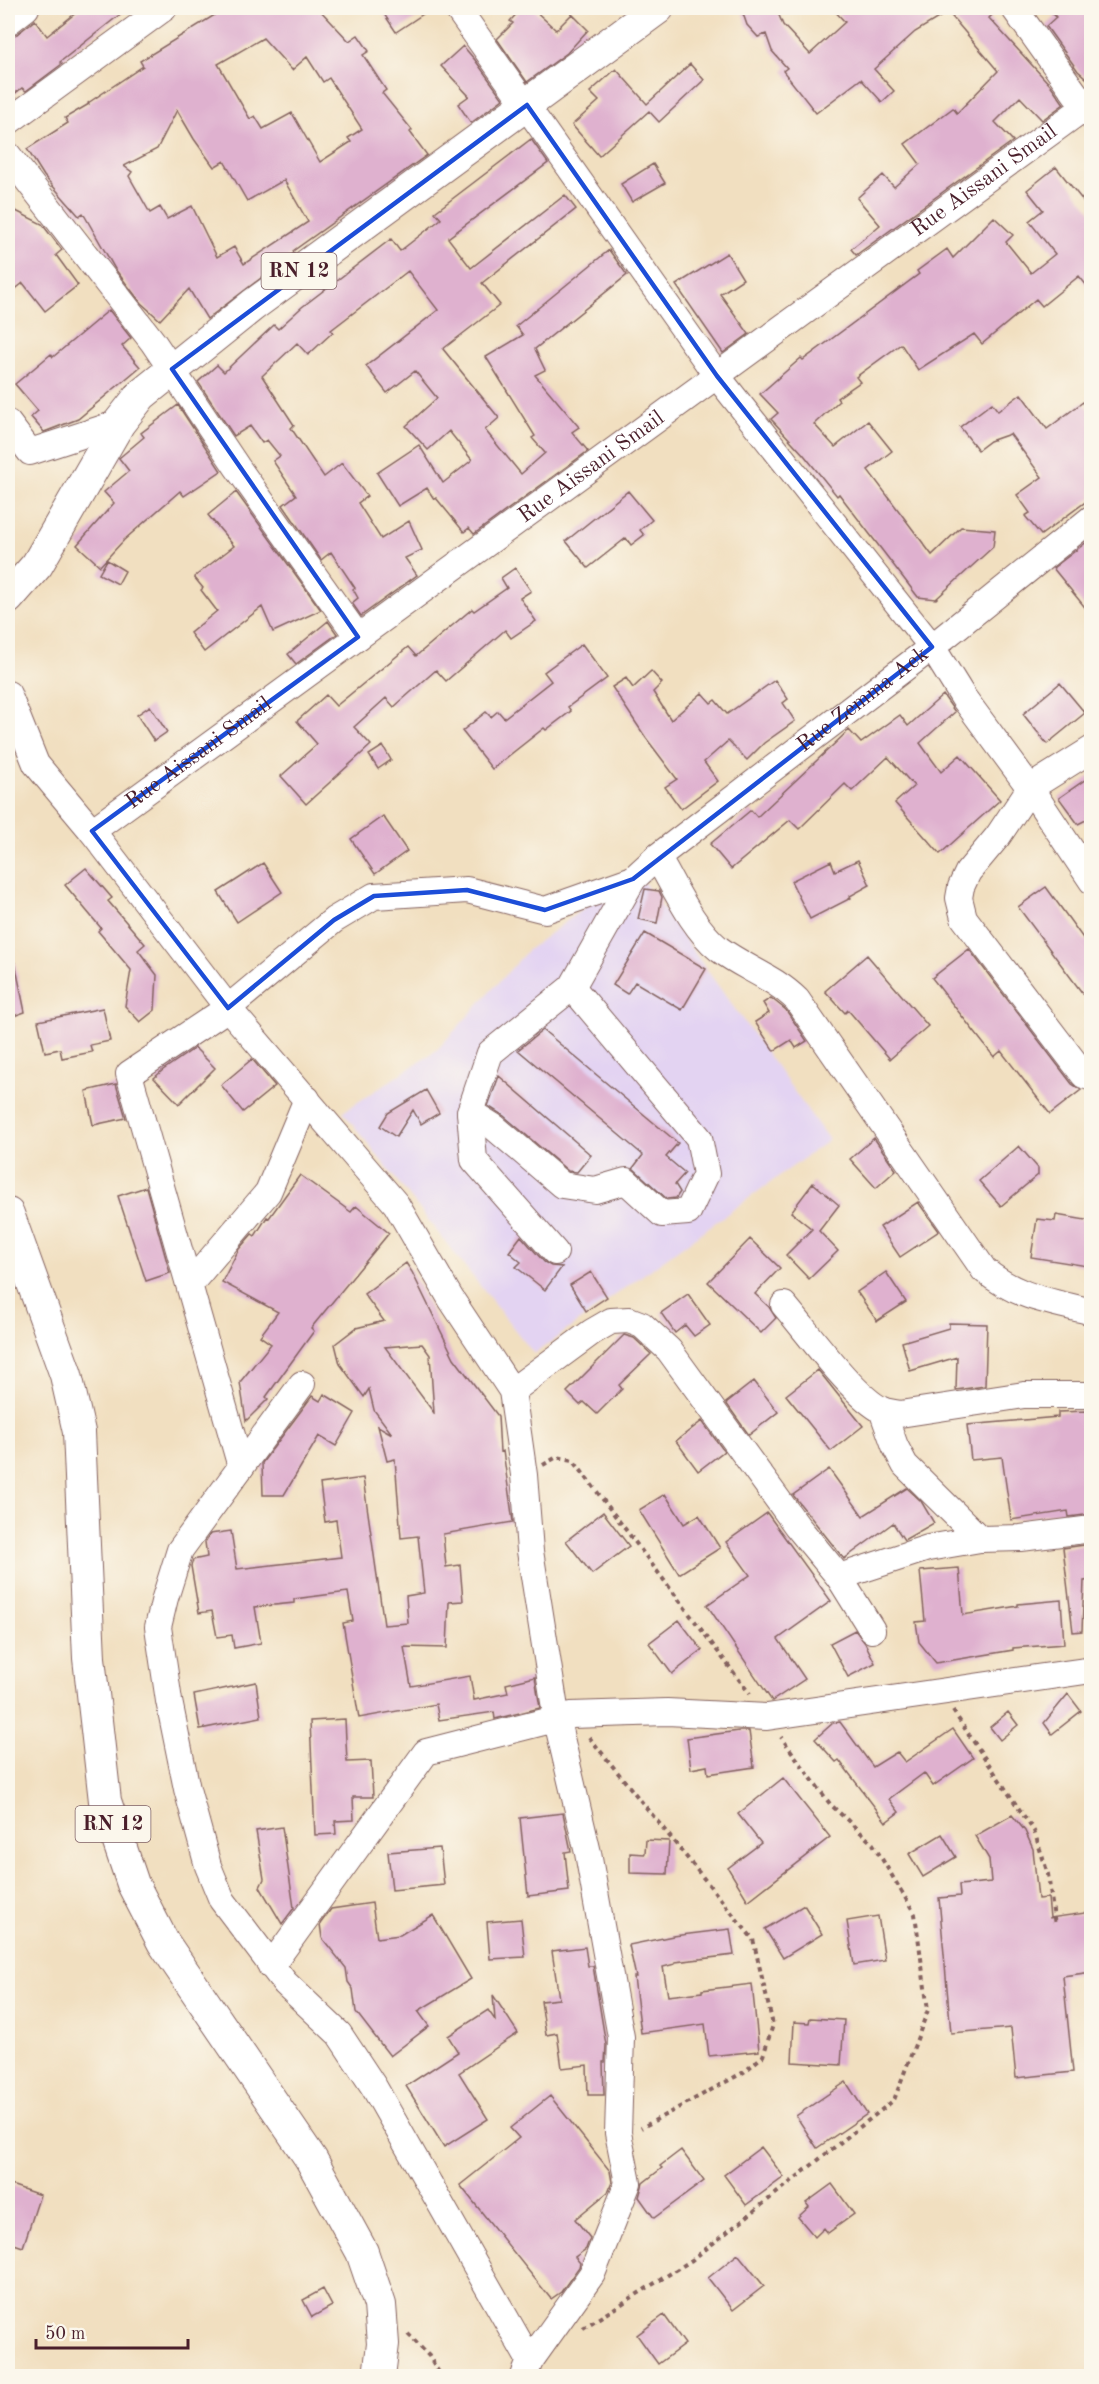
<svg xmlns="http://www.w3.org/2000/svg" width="1099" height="2384" viewBox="0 0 1099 2384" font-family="'Old Standard TT',serif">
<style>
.built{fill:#e3d3f2}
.building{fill:#dfb1cf;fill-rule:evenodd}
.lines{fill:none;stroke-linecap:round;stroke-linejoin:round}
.minor-casing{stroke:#84625f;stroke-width:28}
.major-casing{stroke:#84625f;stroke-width:34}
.path{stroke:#84625f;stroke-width:4;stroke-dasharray:4.5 4.5;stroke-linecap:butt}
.minor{stroke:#fff;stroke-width:26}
.major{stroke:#fff;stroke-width:32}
.marked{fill:none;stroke:#1d4ed8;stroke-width:4.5;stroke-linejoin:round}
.labels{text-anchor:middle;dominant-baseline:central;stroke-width:4.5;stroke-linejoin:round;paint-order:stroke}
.shield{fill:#fbf7ec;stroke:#7f6065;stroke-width:1.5}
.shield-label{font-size:21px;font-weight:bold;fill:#4a1f2b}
.street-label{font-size:22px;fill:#4a1f2b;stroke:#fbf7ec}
</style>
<rect width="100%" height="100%" fill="#fbf7ec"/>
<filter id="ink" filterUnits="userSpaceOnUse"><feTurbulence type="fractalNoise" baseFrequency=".0167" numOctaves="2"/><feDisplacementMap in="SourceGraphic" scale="12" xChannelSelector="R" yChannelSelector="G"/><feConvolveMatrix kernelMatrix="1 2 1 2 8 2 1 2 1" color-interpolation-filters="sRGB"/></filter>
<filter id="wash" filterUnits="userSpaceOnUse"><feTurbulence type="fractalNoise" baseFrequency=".008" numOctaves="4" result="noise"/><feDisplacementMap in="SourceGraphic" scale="24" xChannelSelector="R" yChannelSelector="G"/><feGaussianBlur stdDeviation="1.35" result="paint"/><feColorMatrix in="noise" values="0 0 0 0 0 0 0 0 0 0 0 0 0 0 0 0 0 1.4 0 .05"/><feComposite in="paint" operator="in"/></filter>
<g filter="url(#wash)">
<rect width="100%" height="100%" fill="#f1dfc0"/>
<path class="built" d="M 635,870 L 829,1140 L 534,1354 L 343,1112 L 437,1050 L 528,950 Z"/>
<g id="blocks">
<path class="building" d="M 82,8 L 128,8 L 60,62 L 62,64 L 26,91 L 22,88 L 8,99 L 8,37 L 17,34 L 35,20 L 47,36 Z
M 226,8 L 318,8 L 349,41 L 358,35 L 369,51 L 363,55 L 386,90 L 382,93 L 412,130 L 410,132 L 427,155 L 293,251 L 294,253 L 207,319 L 189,289 L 160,320 L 141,303 L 115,269 L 83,213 L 79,216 L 44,176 L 27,149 L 68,123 L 65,118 L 89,104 L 88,103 L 143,66 L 140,61 ZM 263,38 L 292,70 L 307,57 L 323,82 L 329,78 L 362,129 L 348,138 L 351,142 L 320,162 L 292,113 L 263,129 L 255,116 L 250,119 L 218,64 ZM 177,110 L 194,139 L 214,167 L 224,161 L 247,201 L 284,180 L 308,222 L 244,264 L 234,247 L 217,257 L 192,206 L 167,219 L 160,207 L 150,213 L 129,176 L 132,172 L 124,166 L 157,149 Z
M 380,8 L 432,8 L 396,32 Z
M 522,8 L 532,8 L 556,30 L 572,14 L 588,30 L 567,53 L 527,82 L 497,39 L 513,23 L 510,21 Z
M 741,8 L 776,8 L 783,25 L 810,54 L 845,22 L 832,8 L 999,8 L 989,18 L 1052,87 L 1064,104 L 1042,120 L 1020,97 L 995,122 L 1013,141 L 856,255 L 851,249 L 880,225 L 857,198 L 883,175 L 894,187 L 920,164 L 905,144 L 953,108 L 957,113 L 998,71 L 948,12 L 915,32 L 874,69 L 894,91 L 882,102 L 861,79 L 816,113 L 783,71 L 787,68 L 772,51 L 766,34 L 758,37 L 747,25 Z
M 1048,8 L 1084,8 L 1092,16 L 1092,83 L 1078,71 L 1046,26 L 1056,17 Z
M 463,46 L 475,60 L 503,99 L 471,123 L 458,104 L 469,96 L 441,66 Z
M 690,64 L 704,80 L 659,122 L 649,111 L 599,156 L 572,125 L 599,101 L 590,92 L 616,69 L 647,104 Z
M 531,139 L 548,163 L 448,238 L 471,268 L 565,195 L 576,209 L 482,283 L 500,305 L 443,349 L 499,418 L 485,430 L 521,474 L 545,453 L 532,438 L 535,436 L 486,357 L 523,335 L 516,326 L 609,250 L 627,275 L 535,349 L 545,370 L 535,375 L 579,427 L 572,432 L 588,451 L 474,534 L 469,528 L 464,532 L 436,498 L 434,499 L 427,488 L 398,506 L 377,473 L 419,445 L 443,483 L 472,460 L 449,431 L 428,450 L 406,426 L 437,398 L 415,371 L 387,393 L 366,366 L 438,310 L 408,271 L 331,330 L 333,332 L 308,355 L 297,343 L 262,376 L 294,425 L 291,428 L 324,477 L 342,463 L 367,496 L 358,503 L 381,539 L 409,521 L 422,550 L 405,558 L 417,575 L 361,616 L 352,603 L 358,598 L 353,589 L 355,588 L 331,552 L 321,560 L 283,505 L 296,495 L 273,461 L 280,456 L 267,440 L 262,443 L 250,426 L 234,436 L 198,382 L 217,365 L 224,372 L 274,325 L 278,329 L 302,307 L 391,239 L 400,251 L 441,219 L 435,212 Z
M 653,164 L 665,183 L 632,202 L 621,184 Z
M 1056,167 L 1092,212 L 1092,292 L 1079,276 L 1042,306 L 1036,299 L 982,344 L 974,334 L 918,370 L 901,344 L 856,377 L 860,382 L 837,398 L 839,401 L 814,424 L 835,447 L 868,421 L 892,451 L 868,470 L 932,555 L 961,527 L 995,530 L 993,547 L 936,599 L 918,597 L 839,494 L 837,496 L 804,455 L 771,419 L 778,413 L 760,394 L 801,358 L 803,360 L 919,274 L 917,271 L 947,249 L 953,258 L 994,217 L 1013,235 L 1006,242 L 1031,273 L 1055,254 L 1029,221 L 1043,210 L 1027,190 Z
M 8,207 L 42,224 L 62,250 L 56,255 L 78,285 L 45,311 L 23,283 L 8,295 Z
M 727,253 L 743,279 L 720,294 L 749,334 L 723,353 L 676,285 Z
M 109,310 L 131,338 L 122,346 L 140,367 L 78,419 L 44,432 L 31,417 L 38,411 L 15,384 L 51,354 L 53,357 Z
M 1021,394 L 1047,429 L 1083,402 L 1092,414 L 1092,497 L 1041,535 L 1025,516 L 1030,513 L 1017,495 L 1042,477 L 1010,434 L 990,441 L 978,450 L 960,427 L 992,403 L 998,411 Z
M 178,405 L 221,471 L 184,496 L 180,491 L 124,540 L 100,566 L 77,545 L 114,503 L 104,492 L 129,471 L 119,458 L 144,437 L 141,433 Z
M 628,491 L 652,520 L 640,530 L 644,535 L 631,545 L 626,538 L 588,568 L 566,541 Z
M 236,492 L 321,610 L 273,632 L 262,607 L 204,652 L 190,633 L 217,611 L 201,590 L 203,588 L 194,577 L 234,546 L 208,515 Z
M 1092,538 L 1092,616 L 1053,568 Z
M 107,560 L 125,571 L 118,584 L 99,574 Z
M 515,568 L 531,591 L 520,598 L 536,621 L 511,638 L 505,630 L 446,681 L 436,670 L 394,707 L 386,698 L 354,727 L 371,745 L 306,804 L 281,776 L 317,744 L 297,721 L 326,695 L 336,706 L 408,647 L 416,656 L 472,609 L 474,611 L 507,588 L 501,578 Z
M 328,621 L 337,634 L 296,664 L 288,654 Z
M 582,644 L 607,678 L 568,707 L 571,711 L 546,730 L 544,728 L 492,769 L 462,731 L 486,712 L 491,717 L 498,711 L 504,718 L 551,681 L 544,672 Z
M 651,671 L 662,683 L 653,692 L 671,720 L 702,693 L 711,703 L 715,700 L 727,714 L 775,680 L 788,699 L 783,703 L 795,721 L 764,743 L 747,760 L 728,741 L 704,762 L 718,781 L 681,809 L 665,787 L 677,779 L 646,738 L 612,687 L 626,678 L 633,688 Z
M 1060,683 L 1085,713 L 1047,744 L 1023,714 Z
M 943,695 L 955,712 L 920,743 L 941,772 L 960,755 L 1000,800 L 940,854 L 895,803 L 914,786 L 888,757 L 852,791 L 845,784 L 799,829 L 790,820 L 731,869 L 710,844 L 751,810 L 757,817 L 849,730 L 861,743 L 900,715 L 908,726 Z
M 150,706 L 167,732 L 154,741 L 137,715 Z
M 383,746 L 391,760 L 378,769 L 369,755 Z
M 1092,775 L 1092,817 L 1078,824 L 1059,798 Z
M 383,816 L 407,851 L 375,874 L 351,839 Z
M 858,860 L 870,885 L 850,896 L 851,898 L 810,919 L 791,881 L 831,861 L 835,871 Z
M 263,863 L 282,892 L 237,922 L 218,892 Z
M 86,868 L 112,898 L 108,901 L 145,944 L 138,950 L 157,975 L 155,1010 L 140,1022 L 125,1006 L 131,970 L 98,931 L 101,928 L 65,885 Z
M 1046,887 L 1085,941 L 1092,936 L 1092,1006 L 1018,907 Z
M 645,889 L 659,891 L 662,897 L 657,923 L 638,919 Z
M 645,933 L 706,969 L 682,1010 L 635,982 L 627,994 L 613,985 Z
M 969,949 L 1072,1084 L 1081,1090 L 1050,1114 L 1001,1051 L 994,1057 L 932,978 Z
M 867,955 L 928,1026 L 890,1059 L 848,1010 L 845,1013 L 825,991 Z
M 15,963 L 25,1012 L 8,1018 L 8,964 Z
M 771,998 L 786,1010 L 807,1041 L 796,1048 L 791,1040 L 774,1051 L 755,1022 L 769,1013 L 763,1003 Z
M 103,1008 L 110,1041 L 90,1045 L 92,1052 L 62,1058 L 60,1049 L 45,1052 L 38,1021 Z
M 543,1030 L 678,1143 L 666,1157 L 685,1173 L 675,1184 L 680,1192 L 676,1198 L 667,1199 L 633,1168 L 643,1155 L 518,1050 Z
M 195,1048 L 215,1068 L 179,1104 L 154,1078 L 163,1070 Z
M 252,1059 L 275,1086 L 243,1112 L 221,1085 Z
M 499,1076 L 591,1155 L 577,1172 L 568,1171 L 504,1116 L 488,1106 Z
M 116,1084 L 126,1118 L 93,1125 L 86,1091 Z
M 426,1090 L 439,1113 L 421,1124 L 413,1110 L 396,1137 L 380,1126 L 388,1113 Z
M 874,1138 L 896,1170 L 876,1188 L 850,1159 Z
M 1019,1146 L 1038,1168 L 1038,1175 L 1001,1206 L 979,1181 Z
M 300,1175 L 351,1212 L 356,1206 L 389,1233 L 311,1328 L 314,1331 L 266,1397 L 268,1399 L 246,1421 L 240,1382 L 271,1344 L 260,1336 L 278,1312 L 222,1282 L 239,1249 L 252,1234 L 255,1236 L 267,1217 L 269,1218 Z
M 813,1183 L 839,1205 L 819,1231 L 838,1251 L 809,1279 L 786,1255 L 812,1229 L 791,1212 Z
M 146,1187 L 170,1273 L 146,1281 L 118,1196 Z
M 918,1202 L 939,1231 L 900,1257 L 880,1227 Z
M 1056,1215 L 1092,1221 L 1087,1266 L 1031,1257 L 1037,1219 L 1055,1221 Z
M 521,1236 L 544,1262 L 551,1266 L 562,1267 L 545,1290 L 516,1267 L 521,1262 L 509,1252 Z
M 750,1239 L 780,1268 L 755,1294 L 769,1307 L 776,1318 L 761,1333 L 708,1282 Z
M 406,1263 L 412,1272 L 454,1358 L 498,1416 L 500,1452 L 503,1451 L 513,1522 L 443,1534 L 446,1567 L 460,1565 L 463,1601 L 449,1602 L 447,1648 L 404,1647 L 411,1686 L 470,1676 L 474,1700 L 508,1693 L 506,1684 L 535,1677 L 540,1708 L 495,1719 L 494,1712 L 439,1720 L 436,1704 L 359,1718 L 343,1623 L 353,1621 L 348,1592 L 294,1599 L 294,1603 L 255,1607 L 261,1643 L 234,1648 L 232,1635 L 217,1637 L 212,1611 L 199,1613 L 191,1566 L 193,1560 L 207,1557 L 205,1542 L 210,1534 L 231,1531 L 237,1569 L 341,1557 L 336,1520 L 325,1522 L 320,1484 L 363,1478 L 384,1625 L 408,1623 L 406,1596 L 424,1593 L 418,1536 L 401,1538 L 395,1459 L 387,1461 L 378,1426 L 392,1434 L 374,1410 L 369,1389 L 364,1397 L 340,1364 L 335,1344 L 356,1328 L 384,1321 L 364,1294 ZM 422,1344 L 430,1355 L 434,1413 L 385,1347 Z
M 591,1272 L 607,1297 L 586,1311 L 570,1285 Z
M 886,1272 L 906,1302 L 877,1321 L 857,1292 Z
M 688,1294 L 710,1325 L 694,1336 L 685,1325 L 675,1333 L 661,1313 Z
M 949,1323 L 987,1324 L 985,1386 L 956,1390 L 957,1357 L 910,1371 L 902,1342 L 949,1328 Z
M 624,1335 L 634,1338 L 651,1354 L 619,1385 L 622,1389 L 597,1414 L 584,1402 L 580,1405 L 567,1392 Z
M 818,1370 L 863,1426 L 831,1451 L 786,1395 Z
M 754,1381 L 778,1412 L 749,1435 L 726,1403 Z
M 324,1394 L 355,1413 L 336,1446 L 319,1436 L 284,1495 L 263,1495 L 262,1463 L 312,1396 L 320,1401 Z
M 1088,1411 L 1092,1514 L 1069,1517 L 1068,1511 L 1011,1520 L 1002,1457 L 971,1460 L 967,1425 L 1058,1417 L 1058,1412 Z
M 702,1421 L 724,1451 L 698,1471 L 676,1441 Z
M 829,1469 L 863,1516 L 907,1488 L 921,1501 L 934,1523 L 904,1540 L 893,1523 L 844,1559 L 793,1495 Z
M 665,1494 L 684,1524 L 699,1515 L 720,1548 L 679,1574 L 639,1510 Z
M 603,1512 L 629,1546 L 592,1574 L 566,1541 Z
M 767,1513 L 831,1601 L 778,1639 L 805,1679 L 772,1701 L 707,1605 L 750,1575 L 726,1542 Z
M 1092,1544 L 1092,1580 L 1084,1581 L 1082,1631 L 1073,1632 L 1063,1548 Z
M 959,1568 L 963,1615 L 1018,1606 L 1018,1604 L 1061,1600 L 1064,1644 L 1013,1648 L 1013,1650 L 936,1663 L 919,1642 L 916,1622 L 925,1621 L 920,1571 Z
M 679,1620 L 702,1650 L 672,1674 L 649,1643 Z
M 855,1630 L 865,1643 L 875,1663 L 848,1677 L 830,1643 Z
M 256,1682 L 261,1717 L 200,1729 L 194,1695 Z
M 1068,1694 L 1081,1711 L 1052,1734 L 1044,1723 Z
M 1008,1712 L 1018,1725 L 1000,1740 L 990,1727 Z
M 345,1719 L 347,1762 L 371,1761 L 373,1797 L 353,1797 L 354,1820 L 335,1821 L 336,1834 L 315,1835 L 310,1721 Z
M 840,1722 L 873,1767 L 897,1752 L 905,1762 L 953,1729 L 973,1758 L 933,1786 L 924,1773 L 889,1799 L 899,1812 L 886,1822 L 839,1760 L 836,1762 L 815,1739 L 833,1723 Z
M 739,1731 L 749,1731 L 754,1767 L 708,1774 L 707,1766 L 691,1769 L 687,1738 Z
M 783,1778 L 830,1837 L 748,1901 L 728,1868 L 761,1843 L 738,1814 Z
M 563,1813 L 571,1851 L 565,1852 L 569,1891 L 528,1896 L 520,1818 Z
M 1012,1815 L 1025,1831 L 1033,1849 L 1038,1899 L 1048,1898 L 1050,1918 L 1092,1912 L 1092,1972 L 1063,1976 L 1073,2072 L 1016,2078 L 1011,2028 L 951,2033 L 939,1898 L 960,1896 L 959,1885 L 991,1882 L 989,1859 L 975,1836 Z
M 282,1827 L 294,1908 L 282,1924 L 260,1887 L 264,1879 L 256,1831 Z
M 942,1834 L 956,1857 L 923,1877 L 909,1854 Z
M 646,1840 L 669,1841 L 667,1874 L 630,1873 L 630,1853 L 645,1854 Z
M 440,1848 L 444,1885 L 392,1890 L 388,1852 Z
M 372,1903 L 377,1938 L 400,1935 L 433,1915 L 471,1979 L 418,2011 L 429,2026 L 390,2056 L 356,2012 L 353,1989 L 348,1982 L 346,1968 L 322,1938 L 320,1924 L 331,1909 Z
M 804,1905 L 822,1934 L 783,1958 L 765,1929 Z
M 878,1916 L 885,1960 L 854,1965 L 847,1921 Z
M 521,1919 L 525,1957 L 490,1959 L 487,1922 Z
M 730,1929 L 734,1955 L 675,1962 L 675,1964 L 663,1967 L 668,1996 L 702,1992 L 702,1990 L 752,1984 L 759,2051 L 709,2056 L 705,2024 L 641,2033 L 634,1977 L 636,1977 L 629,1945 L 673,1936 Z
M 585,1947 L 588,1966 L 593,1966 L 606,2045 L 605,2062 L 603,2062 L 604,2095 L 588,2095 L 587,2065 L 562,2068 L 557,2033 L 546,2035 L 541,2001 L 559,1999 L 552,1951 Z
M 493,1995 L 518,2033 L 459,2073 L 488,2119 L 444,2147 L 406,2086 L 458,2052 L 448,2036 L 488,2010 L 495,2020 Z
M 810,2018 L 844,2020 L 841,2065 L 792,2062 L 794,2022 L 809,2023 Z
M 846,2082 L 867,2114 L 817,2148 L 796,2116 Z
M 550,2096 L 610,2171 L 612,2182 L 608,2192 L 575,2219 L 590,2238 L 586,2249 L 575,2257 L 580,2263 L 579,2267 L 561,2292 L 551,2299 L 460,2185 L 519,2138 L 510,2128 Z
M 761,2147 L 784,2177 L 746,2205 L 724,2175 Z
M 681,2150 L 704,2181 L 654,2218 L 639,2197 L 643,2183 L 662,2168 L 660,2166 Z
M 8,2184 L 40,2195 L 23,2247 L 8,2242 Z
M 832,2184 L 854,2214 L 828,2233 L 824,2228 L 815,2237 L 798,2217 L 809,2207 L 806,2203 Z
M 738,2254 L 764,2286 L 733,2310 L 708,2278 Z
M 323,2289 L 332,2306 L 312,2317 L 303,2300 Z
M 664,2315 L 685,2344 L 658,2364 L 637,2335 Z"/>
</g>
</g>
<g filter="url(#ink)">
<use href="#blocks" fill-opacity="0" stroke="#84625f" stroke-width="1.5"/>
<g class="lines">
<defs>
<g id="minor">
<path d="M 457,8 L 717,376 L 932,647 L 963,697 L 1030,788 L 1092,881"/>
<path d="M 1014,8 L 1092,117"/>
<path d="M 8,22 L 26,8"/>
<path d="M 8,122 L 164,8"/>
<path d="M 8,155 L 153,342 L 237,467 L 358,637"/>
<path d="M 8,423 L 30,452 L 119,423"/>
<path d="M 8,694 L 36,764 L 92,831 L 228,1008 L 396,1204 L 451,1299 L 512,1391 L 524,1475 L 530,1551 L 557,1721 L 588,1853 L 621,2037 L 618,2133 L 628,2183 L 592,2274 L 530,2361 L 524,2376"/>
<path d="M 1092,749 L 1030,788 L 998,836 L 968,872 L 961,887 L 959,898 L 964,918 L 1084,1075 L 1092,1078"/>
<path id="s1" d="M 92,831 L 1092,102"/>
<path d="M 657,857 C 675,887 691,926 719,949 C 744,968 774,977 797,1000 L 984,1270 C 1018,1298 1050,1301 1092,1312"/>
<path d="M 470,1112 L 494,1127 L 562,1185 L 595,1190 L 626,1181 L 662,1214 L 688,1212 L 706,1174 L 699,1138 L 572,987"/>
<path id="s2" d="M 555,1252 L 474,1160 L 470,1112 L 490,1053 L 572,987 L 633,879 L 657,857 L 932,647 L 1092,518"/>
<path d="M 190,1284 L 268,1192 L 307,1099"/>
<path d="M 784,1305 C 806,1330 854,1397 882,1410 C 887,1412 894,1413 900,1414 L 1024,1395 L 1092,1395"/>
<path d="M 302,1384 L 180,1550 L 165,1598 L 158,1627 L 169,1701 L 187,1789 L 208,1866 L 222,1900 L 285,1983 L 339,2034 L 374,2087 L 530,2361"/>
<path d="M 512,1391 L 592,1332 L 611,1321 L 629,1320 L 642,1325 L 669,1350 L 797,1526 L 839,1577"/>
<path d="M 882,1410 L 895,1446 L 905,1465 L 980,1539"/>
<path d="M 241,1467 L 129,1074 L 228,1008 L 334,920 L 374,896 L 467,890 L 545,910 L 633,879"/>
<path d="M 872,1630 L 839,1577 L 928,1548 L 980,1539 L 1021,1538 L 1092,1529"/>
<path d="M 271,1966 L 426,1752 L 571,1715 L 667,1712 L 767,1717 L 1092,1670"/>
</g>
<path id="major" d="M 8,598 L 37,565 L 119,423 L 141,395 L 253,305 L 658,8
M 8,1214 L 66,1375 L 79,1432 L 89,1658 L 105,1801 L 133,1884 L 163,1942 L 311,2159 L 362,2252 L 380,2305 L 383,2344 L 379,2376"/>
</defs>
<use href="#minor" class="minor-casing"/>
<use href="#major" class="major-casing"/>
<path class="path" d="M 543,1465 L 557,1457 L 573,1460 L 750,1694
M 953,1711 L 1034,1831 L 1048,1874 L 1055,1926
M 589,1737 L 753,1939 L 773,2025 L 763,2056 L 744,2072 L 641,2128
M 583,2328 L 692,2260 L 894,2100 L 928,2010 L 915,1914 L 873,1844 L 830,1804 L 781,1737
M 408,2334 L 429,2356 L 441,2376"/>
<use href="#minor" class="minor"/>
<use href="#major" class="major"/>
</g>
</g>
<path class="marked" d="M 527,105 L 717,376 L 932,647 L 633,879 L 545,910 L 467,890 L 374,896 L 334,920 L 228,1008 L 92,831 L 358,637 L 172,369 Z"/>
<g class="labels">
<g class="shield">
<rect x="261.5" y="253" width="75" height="36" rx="4.5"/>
<rect x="75.5" y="1806" width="75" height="36" rx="4.5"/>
</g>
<g class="shield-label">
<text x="299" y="271">RN 12</text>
<text x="113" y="1824">RN 12</text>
</g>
<g class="street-label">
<text stroke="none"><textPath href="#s1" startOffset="1104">Rue Aissani Smail</textPath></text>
<text stroke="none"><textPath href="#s1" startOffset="618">Rue Aissani Smail</textPath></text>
<text stroke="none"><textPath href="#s2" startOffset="754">Rue Zemma Aek</textPath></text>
<text stroke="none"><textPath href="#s1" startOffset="132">Rue Aissani Smail</textPath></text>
</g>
</g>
<rect width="1099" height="2384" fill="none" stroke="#fbf7ec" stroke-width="30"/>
<path d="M36 2339v9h152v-9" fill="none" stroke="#4a1f2b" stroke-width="3"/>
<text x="45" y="2339" font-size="18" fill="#4a1f2b" stroke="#fbf7ec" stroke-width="4.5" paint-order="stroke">50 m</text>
</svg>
